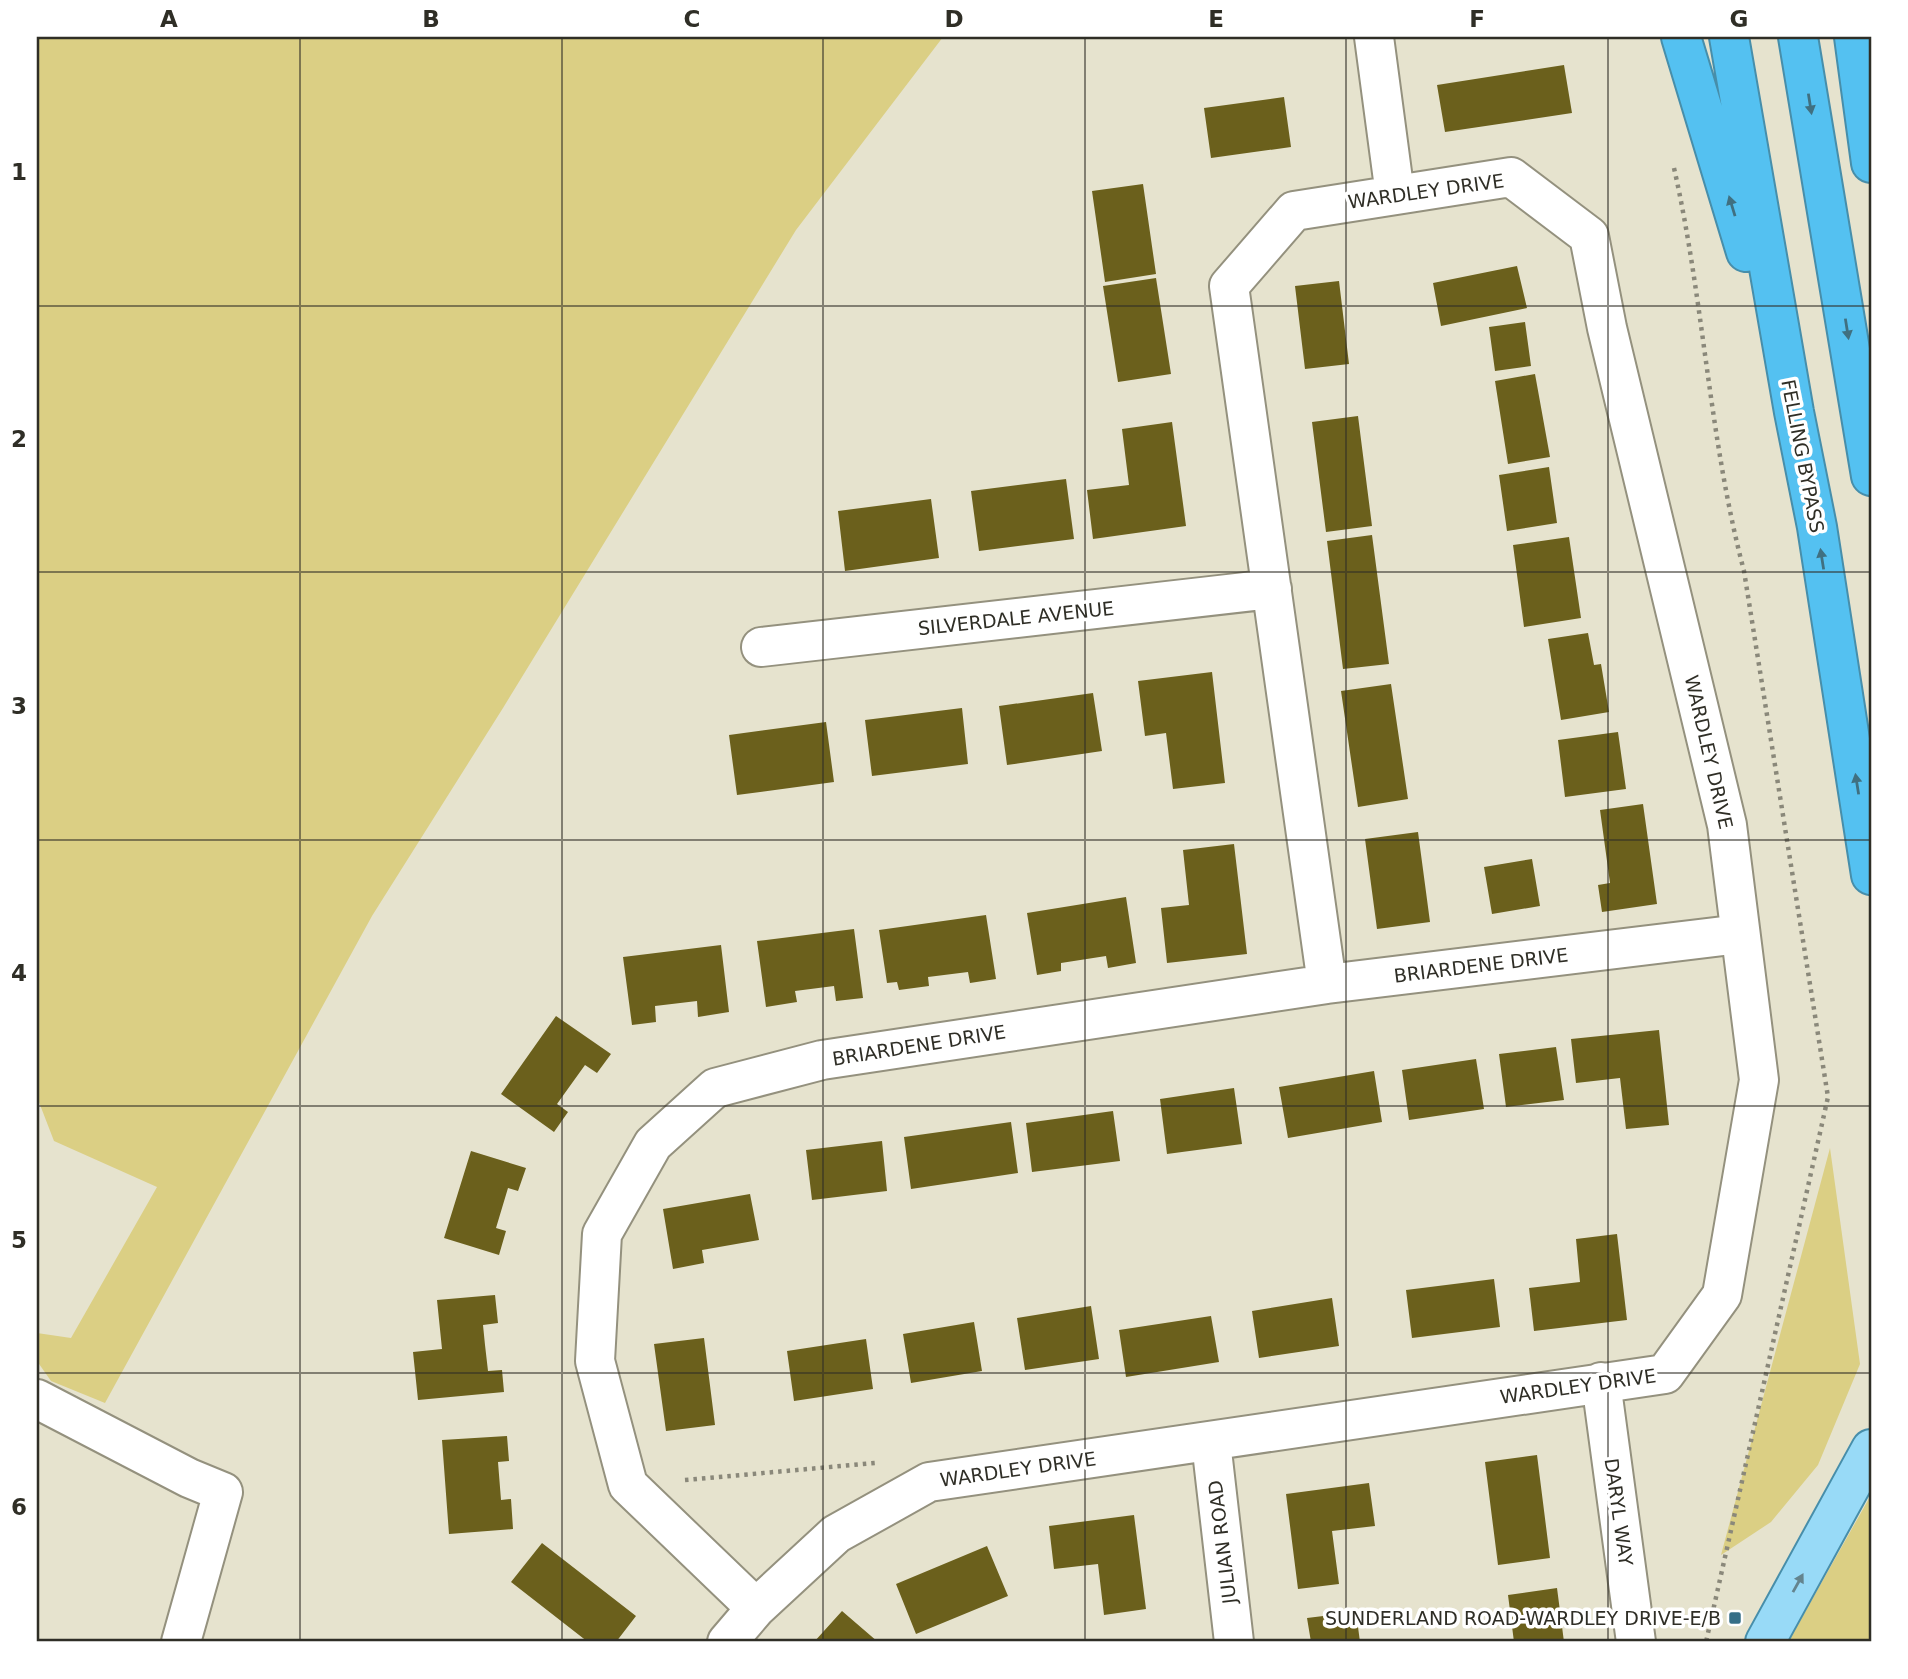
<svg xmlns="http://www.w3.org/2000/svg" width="1908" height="1679" viewBox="0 0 1908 1679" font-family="'DejaVu Sans',sans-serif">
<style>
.green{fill:#dbcf84}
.building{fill:#6b601c}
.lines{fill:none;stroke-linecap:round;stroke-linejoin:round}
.minor-casing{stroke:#94917e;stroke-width:42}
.major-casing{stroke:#478eaa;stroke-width:42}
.highway-casing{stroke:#478eaa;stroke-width:42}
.path{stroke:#8a887a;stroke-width:4.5;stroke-dasharray:3.5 5;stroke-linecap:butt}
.minor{stroke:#fff;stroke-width:38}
.major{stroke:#98daf7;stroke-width:38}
.highway{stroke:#54c1f1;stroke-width:38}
.oneway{fill:#407081}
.oneway2{fill:#64848e}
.grid{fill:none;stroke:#2f2e26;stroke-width:2;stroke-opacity:0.55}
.poi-dot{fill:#356e87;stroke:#fff;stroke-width:2.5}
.labels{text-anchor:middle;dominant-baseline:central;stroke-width:7;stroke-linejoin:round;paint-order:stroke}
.street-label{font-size:19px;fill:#2f2e26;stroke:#fff}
.poi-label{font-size:19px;fill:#2f2e26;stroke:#fff;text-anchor:end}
.neatline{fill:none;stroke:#2f2e26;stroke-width:2.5}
.grid-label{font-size:23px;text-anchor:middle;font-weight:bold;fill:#2f2e26}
</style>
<rect width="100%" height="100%" fill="#e6e3ce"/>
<path class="green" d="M 37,37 L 943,37 L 796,230 L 503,708 L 372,916 L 105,1403 L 51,1381 L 37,1361 L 37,1333 L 71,1338 L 157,1187 L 54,1141 L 37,1097 Z
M 1830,1148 L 1860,1364 L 1818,1465 L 1771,1522 L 1721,1555 Z
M 1871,1495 L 1871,1642 L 1788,1642 Z"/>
<path class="building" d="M 1564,65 L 1572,113 L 1445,132 L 1437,85 Z
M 1284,97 L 1291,147 L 1211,158 L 1204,108 Z
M 1143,184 L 1156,274 L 1105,282 L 1092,191 Z
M 1517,266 L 1527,308 L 1441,326 L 1433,283 Z
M 1156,278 L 1171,374 L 1118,382 L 1103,286 Z
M 1339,281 L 1349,364 L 1305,369 L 1295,286 Z
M 1525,322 L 1531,366 L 1495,371 L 1489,327 Z
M 1535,374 L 1550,457 L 1508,464 L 1495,381 Z
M 1358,416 L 1372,526 L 1326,532 L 1312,422 Z
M 1172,422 L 1186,526 L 1093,539 L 1087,490 L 1129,485 L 1122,429 Z
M 1549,467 L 1557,523 L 1507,531 L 1499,475 Z
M 1066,479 L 1074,539 L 979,551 L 971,491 Z
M 931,499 L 939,558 L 845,571 L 838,511 Z
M 1372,535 L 1389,664 L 1343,669 L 1327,541 Z
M 1569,537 L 1581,618 L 1524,627 L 1513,545 Z
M 1588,633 L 1594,665 L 1601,664 L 1609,712 L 1561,720 L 1548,639 Z
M 1212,672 L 1225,783 L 1173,789 L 1166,733 L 1145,736 L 1138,681 Z
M 1391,684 L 1408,799 L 1358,807 L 1341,691 Z
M 1093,693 L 1102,751 L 1007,765 L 999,706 Z
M 962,708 L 968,764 L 872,776 L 865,720 Z
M 826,722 L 834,782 L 737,795 L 729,735 Z
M 1618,732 L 1626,789 L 1565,797 L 1558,740 Z
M 1643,804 L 1657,904 L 1602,912 L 1598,885 L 1610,883 L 1600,810 Z
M 1418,832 L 1430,922 L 1377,929 L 1365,839 Z
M 1234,844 L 1247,954 L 1167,963 L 1161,908 L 1189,905 L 1183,850 Z
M 1532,859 L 1540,906 L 1492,914 L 1484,867 Z
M 1126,897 L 1136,963 L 1108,968 L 1106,956 L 1061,963 L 1061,971 L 1037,975 L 1027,913 Z
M 986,915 L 996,979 L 970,983 L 968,972 L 928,977 L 929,986 L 899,990 L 897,982 L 887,983 L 879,930 Z
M 854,929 L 863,998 L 836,1001 L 834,986 L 795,991 L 797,1002 L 766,1007 L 757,941 Z
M 721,945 L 729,1012 L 698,1017 L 697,1001 L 655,1006 L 656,1022 L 632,1025 L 623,957 Z
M 556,1016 L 611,1054 L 597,1073 L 585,1065 L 557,1104 L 568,1112 L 554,1132 L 501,1094 Z
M 1659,1030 L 1669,1125 L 1626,1129 L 1620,1078 L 1576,1083 L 1571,1039 Z
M 1556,1047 L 1564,1100 L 1506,1107 L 1499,1054 Z
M 1476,1059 L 1484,1109 L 1409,1120 L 1402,1070 Z
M 1374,1071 L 1382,1122 L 1288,1138 L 1279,1087 Z
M 1234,1088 L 1242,1144 L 1167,1154 L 1160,1099 Z
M 1113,1111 L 1120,1161 L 1032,1172 L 1026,1123 Z
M 1011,1122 L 1018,1173 L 911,1189 L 904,1137 Z
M 882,1141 L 887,1191 L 812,1200 L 806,1150 Z
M 471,1151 L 526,1168 L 518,1191 L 508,1188 L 496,1228 L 506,1231 L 499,1255 L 444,1238 Z
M 750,1194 L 759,1240 L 702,1250 L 704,1263 L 673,1269 L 663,1209 Z
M 1617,1234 L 1627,1320 L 1534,1331 L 1529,1288 L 1580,1282 L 1576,1239 Z
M 1494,1279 L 1500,1327 L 1412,1338 L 1406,1290 Z
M 495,1295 L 498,1323 L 483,1325 L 485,1345 L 488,1371 L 502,1370 L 504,1392 L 418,1400 L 413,1352 L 442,1349 L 437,1300 Z
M 1332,1298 L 1339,1346 L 1259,1358 L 1252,1311 Z
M 1091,1306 L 1099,1359 L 1025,1370 L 1017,1318 Z
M 1211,1316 L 1219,1362 L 1126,1377 L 1119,1330 Z
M 974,1322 L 982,1371 L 911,1383 L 903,1334 Z
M 704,1338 L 715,1425 L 666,1431 L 654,1344 Z
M 866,1339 L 873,1389 L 794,1401 L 787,1351 Z
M 507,1436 L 509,1461 L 498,1462 L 501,1500 L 511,1499 L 513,1529 L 449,1534 L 442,1440 Z
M 1537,1455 L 1550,1558 L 1498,1565 L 1485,1462 Z
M 1369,1483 L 1375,1526 L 1332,1531 L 1339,1584 L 1298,1589 L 1286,1494 Z
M 1134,1515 L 1146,1609 L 1104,1615 L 1098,1564 L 1054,1569 L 1049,1526 Z
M 542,1543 L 636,1616 L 616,1642 L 588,1642 L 511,1582 Z
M 987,1546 L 1008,1596 L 916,1634 L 896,1584 Z
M 1557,1588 L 1564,1642 L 1514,1642 L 1508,1595 Z
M 842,1611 L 878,1642 L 814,1642 Z
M 1356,1612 L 1360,1642 L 1311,1642 L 1307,1618 Z"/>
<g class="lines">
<defs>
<path id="minor" d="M 1374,37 L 1395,195
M 761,647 L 1272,589
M 1601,1382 L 1636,1642
M 37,1399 L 189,1478 L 223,1492 L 181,1642
M 1211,1442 L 1234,1642
M 756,1608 L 628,1485 L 595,1361 L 602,1234 L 653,1144 L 715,1088 L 822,1060 L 1327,984 L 1740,934
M 727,1642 L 756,1608 L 836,1534 L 929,1482 L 1665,1374 L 1722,1295 L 1759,1080 L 1727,825 L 1607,328 L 1589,236 L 1511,177 L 1294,211 L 1229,286 L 1327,984"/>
<path id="major" d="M 1765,1642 L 1871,1449"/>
<path id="highway" d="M 1681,37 L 1746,252
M 1729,37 L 1794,412 L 1817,527 L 1871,875
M 1798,37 L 1871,476
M 1854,37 L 1871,163"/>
</defs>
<use href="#minor" class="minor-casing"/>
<use href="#major" class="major-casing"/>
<use href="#highway" class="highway-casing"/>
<path class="path" d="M 1674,168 C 1704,301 1709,439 1744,571 L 1828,1097 L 1706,1642
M 685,1480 L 875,1463"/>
<use href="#minor" class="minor"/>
<use href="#major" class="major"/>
<use href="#highway" class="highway"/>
</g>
<defs><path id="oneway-solid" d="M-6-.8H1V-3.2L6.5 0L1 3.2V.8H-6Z" transform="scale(1.75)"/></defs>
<g class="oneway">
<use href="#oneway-solid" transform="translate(1810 104) rotate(81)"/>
<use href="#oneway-solid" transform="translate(1732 206) rotate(-107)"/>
<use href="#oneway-solid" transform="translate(1847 329) rotate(81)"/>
<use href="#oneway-solid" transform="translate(1822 559) rotate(-99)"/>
<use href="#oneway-solid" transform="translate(1857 784) rotate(-99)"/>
</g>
<use class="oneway2" href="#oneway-solid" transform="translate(1798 1583) rotate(-61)"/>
<path class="grid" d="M 300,37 L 300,1642M 562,37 L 562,1642M 823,37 L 823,1642M 1085,37 L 1085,1642M 1346,37 L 1346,1642M 1608,37 L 1608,1642M 37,306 L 1871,306M 37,572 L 1871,572M 37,840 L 1871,840M 37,1106 L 1871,1106M 37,1373 L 1871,1373"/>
<rect class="poi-dot" x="1728" y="1611" width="14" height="14" rx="3.5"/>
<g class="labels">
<g class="street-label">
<text transform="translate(1426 191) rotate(-8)">WARDLEY DRIVE</text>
<text transform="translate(1803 456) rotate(79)">FELLING BYPASS</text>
<text transform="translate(1016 618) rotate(-6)">SILVERDALE AVENUE</text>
<text transform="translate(1709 752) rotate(77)">WARDLEY DRIVE</text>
<text transform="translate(1481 965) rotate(-7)">BRIARDENE DRIVE</text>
<text transform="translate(919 1045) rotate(-9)">BRIARDENE DRIVE</text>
<text transform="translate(1578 1386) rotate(-8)">WARDLEY DRIVE</text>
<text transform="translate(1018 1469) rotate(-8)">WARDLEY DRIVE</text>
<text transform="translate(1619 1512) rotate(82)">DARYL WAY</text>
<text transform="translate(1222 1542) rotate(-97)">JULIAN ROAD</text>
</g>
<g class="poi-label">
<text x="1721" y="1618">SUNDERLAND ROAD-WARDLEY DRIVE-E/B</text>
</g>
</g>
<rect width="1908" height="1679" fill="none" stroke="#ffffff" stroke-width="77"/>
<rect x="38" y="38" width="1832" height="1602" class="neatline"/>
<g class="grid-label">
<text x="169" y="27">A</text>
<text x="431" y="27">B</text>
<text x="692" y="27">C</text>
<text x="954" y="27">D</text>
<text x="1216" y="27">E</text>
<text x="1477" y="27">F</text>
<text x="1739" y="27">G</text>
<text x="19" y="180">1</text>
<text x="19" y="447">2</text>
<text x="19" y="714">3</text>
<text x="19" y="981">4</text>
<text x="19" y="1248">5</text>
<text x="19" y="1515">6</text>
</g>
</svg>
